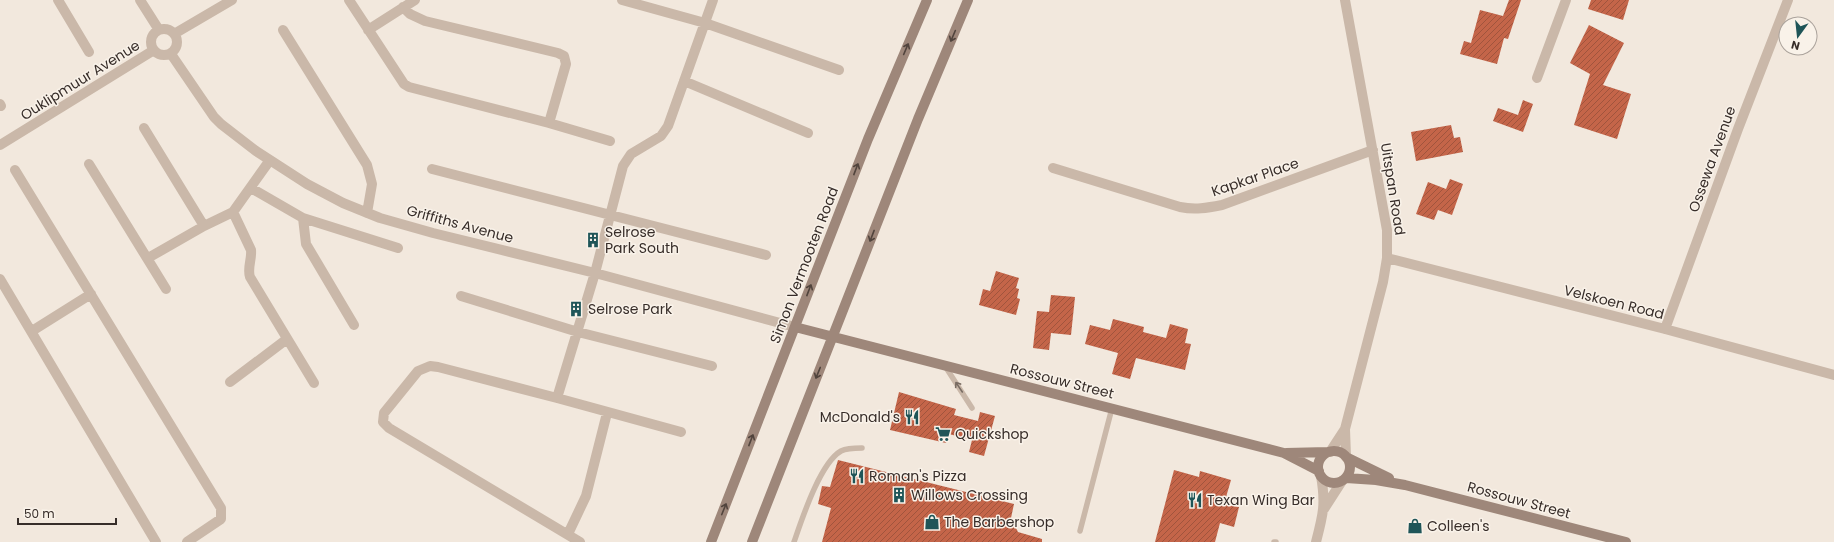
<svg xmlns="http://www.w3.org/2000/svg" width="1834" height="542" viewBox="0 0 1834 542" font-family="Poppins,sans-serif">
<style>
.building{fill:url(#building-hatch)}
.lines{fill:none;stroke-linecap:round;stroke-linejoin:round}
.service{stroke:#cab8a9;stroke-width:5.5}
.minor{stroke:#cab8a9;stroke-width:10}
.secondary{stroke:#9e877a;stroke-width:10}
.oneway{stroke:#51443d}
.oneway2{stroke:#796c63}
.labels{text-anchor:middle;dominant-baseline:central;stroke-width:3;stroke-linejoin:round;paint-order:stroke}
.street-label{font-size:14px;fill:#372d29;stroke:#f9f2e9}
.poi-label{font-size:14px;fill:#372d29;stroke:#f9f2e9;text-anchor:start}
</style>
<defs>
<pattern id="building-hatch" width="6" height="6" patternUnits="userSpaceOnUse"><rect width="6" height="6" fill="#c46549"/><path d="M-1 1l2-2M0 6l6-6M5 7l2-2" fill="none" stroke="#a0543d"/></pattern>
</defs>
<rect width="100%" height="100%" fill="#f2e8dd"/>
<path class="building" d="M 1509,0 L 1521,0 L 1508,39 L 1504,38 L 1497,64 L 1460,54 L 1464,41 L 1471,43 L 1480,10 L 1503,16 Z
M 1591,0 L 1629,0 L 1623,20 L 1588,9 Z
M 1589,25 L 1624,43 L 1603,85 L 1631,94 L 1617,139 L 1574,125 L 1590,74 L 1570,63 Z
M 1523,100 L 1533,104 L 1523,132 L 1493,121 L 1498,108 L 1518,115 Z
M 1451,125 L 1454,138 L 1460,137 L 1463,152 L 1416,161 L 1411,132 Z
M 1450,179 L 1463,184 L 1452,215 L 1438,210 L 1434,220 L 1416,214 L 1428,182 L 1446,189 Z
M 996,271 L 1019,278 L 1016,288 L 1019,289 L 1017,298 L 1020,299 L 1016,315 L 979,305 L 983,289 L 990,291 Z
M 1051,295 L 1075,297 L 1071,335 L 1051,333 L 1049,350 L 1033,348 L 1037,311 L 1049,312 Z
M 1113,319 L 1144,327 L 1143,332 L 1166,338 L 1170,324 L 1188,329 L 1185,343 L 1191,344 L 1185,370 L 1136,358 L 1130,379 L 1112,374 L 1118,353 L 1085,344 L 1090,325 L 1110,330 Z
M 899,392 L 956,409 L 954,415 L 978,421 L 980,412 L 995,416 L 984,456 L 969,452 L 972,440 L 949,434 L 946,443 L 890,430 Z
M 838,460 L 1014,504 L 1011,518 L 1018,532 L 1042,539 L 1042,542 L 822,542 L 831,508 L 818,504 L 822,486 L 830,487 Z
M 1174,470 L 1199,477 L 1200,471 L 1231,480 L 1224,504 L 1239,507 L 1234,527 L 1220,523 L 1215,542 L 1155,542 Z"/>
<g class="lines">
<path class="service" d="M 945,366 L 972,408
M 1080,531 L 1112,408
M 794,542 C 802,519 820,463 841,451 C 847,448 855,448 862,448
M 1274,542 L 1276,542"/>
<path class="minor" d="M 58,0 L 89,52
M 140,0 L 159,30
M 349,0 L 404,84 L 409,87 L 549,123 L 610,141
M 622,0 L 705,23 L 839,70
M 1345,0 L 1387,230 L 1387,258 L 1383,282 L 1345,429 L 1346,457
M 403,7 L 410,14 L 425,21 L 558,53 L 564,56 L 566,64 L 549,123
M151 42a13 13 0 1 1 26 0a13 13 0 1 1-26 0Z
M 283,30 L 367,165 L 372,184 L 367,213
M 368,30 L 415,0
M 174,34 L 232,0
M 171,54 L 214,117 L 221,124 L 256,151 L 307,184 L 343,203 L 380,218 L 433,233 L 595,273 L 795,327
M 1537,78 L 1566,0
M 684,81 L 808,133
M 0,104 L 1,106
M 144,128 L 204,226
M 0,145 L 154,50
M 89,164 L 166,289
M 1053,168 L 1180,207 C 1195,210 1207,208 1222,205 L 1373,150
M 432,169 L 766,255
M 15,170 L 221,508 L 221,519 L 187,542
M 251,188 L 303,218 L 398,248
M 233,212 L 251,250 C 252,260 247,268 250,277 L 314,383
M 303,218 L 306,244 L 354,325
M 148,258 L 204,226 L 233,212 L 270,160
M 1387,258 L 1665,329 L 1834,375
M 0,279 L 156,542
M 461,296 L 578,332 L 712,366
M 1665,329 L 1738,129 L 1788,0
M 32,331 L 91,294
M 230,382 L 287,339
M 557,398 L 595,273 L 623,166 L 631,154 L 661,136 L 668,126 L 713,0
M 1330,452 L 1345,429
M 1324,509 L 1342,481
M 568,534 L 586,496 L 607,413
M 580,542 L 389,428 L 383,422 L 384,413 L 418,371 L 430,366 L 438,367 L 557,398 L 681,432
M 1316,542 C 1323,515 1326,504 1321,476"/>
<path class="secondary" d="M 795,327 L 1284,453 L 1319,471
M1318 467a16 16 0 1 1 32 0a16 16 0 1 1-32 0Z
M 1286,453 L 1328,452
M 1348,458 L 1389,478
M 1346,478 L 1376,480 L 1405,485 L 1626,542
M 711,542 L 868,139 L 927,0
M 752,542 L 918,119 L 968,0"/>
</g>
<defs><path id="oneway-shaft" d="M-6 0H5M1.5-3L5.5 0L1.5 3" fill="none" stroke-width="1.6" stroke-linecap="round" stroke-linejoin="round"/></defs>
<g class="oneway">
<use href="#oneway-shaft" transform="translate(953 36) rotate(113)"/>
<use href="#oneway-shaft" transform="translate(906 49) rotate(-67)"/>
<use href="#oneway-shaft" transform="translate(856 169) rotate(-69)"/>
<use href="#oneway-shaft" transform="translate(872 236) rotate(111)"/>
<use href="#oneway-shaft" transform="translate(809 290) rotate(-69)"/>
<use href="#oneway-shaft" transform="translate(818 373) rotate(112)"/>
<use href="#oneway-shaft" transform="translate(751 440) rotate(-69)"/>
<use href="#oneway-shaft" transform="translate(724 509) rotate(-68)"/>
</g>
<use class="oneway2" href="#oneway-shaft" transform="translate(959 387) rotate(-124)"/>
<defs>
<symbol id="building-bare" viewBox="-9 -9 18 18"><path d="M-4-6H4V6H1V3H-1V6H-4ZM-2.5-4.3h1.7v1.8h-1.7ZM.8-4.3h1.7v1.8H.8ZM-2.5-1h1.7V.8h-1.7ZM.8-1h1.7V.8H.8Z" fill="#1f5558" stroke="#f9f2e9" stroke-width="2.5" paint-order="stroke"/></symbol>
<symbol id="restaurant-bare" viewBox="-9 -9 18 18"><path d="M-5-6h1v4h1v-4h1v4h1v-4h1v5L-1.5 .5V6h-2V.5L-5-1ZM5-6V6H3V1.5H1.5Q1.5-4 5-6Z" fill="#1f5558" stroke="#f9f2e9" stroke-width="2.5" paint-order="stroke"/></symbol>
<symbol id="supermarket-bare" viewBox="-9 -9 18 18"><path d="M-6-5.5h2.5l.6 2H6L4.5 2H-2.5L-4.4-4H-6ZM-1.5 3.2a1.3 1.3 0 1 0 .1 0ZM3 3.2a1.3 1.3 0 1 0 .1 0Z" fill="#1f5558" stroke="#f9f2e9" stroke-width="2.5" paint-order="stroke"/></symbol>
<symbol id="shop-bare" viewBox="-9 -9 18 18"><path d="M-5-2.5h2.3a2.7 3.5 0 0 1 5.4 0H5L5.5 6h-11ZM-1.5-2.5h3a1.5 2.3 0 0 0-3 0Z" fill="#1f5558" stroke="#f9f2e9" stroke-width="2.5" paint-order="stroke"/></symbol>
</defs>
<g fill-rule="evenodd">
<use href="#building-bare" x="582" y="229" width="22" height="22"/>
<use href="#building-bare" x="565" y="298" width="22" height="22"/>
<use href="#restaurant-bare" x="901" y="406" width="22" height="22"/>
<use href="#supermarket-bare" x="932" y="423" width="22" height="22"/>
<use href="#restaurant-bare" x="846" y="465" width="22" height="22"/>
<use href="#building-bare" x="888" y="484" width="22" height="22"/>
<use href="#restaurant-bare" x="1184" y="489" width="22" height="22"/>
<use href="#shop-bare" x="921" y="511" width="22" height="22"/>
<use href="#shop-bare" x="1404" y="515" width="22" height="22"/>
</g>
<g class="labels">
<g class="street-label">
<text transform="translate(80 80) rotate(-32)">Ouklipmuur Avenue</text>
<text transform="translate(1712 159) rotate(-70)">Ossewa Avenue</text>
<text transform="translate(1255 177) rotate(-19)">Kapkar Place</text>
<text transform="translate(1393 189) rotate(81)">Uitspan Road</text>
<text transform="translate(460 224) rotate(15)">Griffiths Avenue</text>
<text transform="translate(804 265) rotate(-69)">Simon Vermooten Road</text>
<text transform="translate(1614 302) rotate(14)">Velskoen Road</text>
<text transform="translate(1062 381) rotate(14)">Rossouw Street</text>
<text transform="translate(1519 500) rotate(15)">Rossouw Street</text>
</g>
<g class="poi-label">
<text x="605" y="232">Selrose<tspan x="605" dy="16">Park South</tspan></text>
<text x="588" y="309">Selrose Park</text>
<text x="900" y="417" text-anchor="end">McDonald's</text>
<text x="955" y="434">Quickshop</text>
<text x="869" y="476">Roman's Pizza</text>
<text x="911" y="495">Willows Crossing</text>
<text x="1207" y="500">Texan Wing Bar</text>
<text x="944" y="522">The Barbershop</text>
<text x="1427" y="526">Colleen's</text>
</g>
</g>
<g transform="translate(1798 36) rotate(195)"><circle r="19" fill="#f9f2e9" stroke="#aba39c"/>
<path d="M0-3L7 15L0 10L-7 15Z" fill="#1f5558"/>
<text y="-6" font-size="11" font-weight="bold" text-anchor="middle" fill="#372d29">N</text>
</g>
<path d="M18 518v6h98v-6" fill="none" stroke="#372d29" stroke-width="2"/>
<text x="24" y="518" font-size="12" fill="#372d29" stroke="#f9f2e9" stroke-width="3" paint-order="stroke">50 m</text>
</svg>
